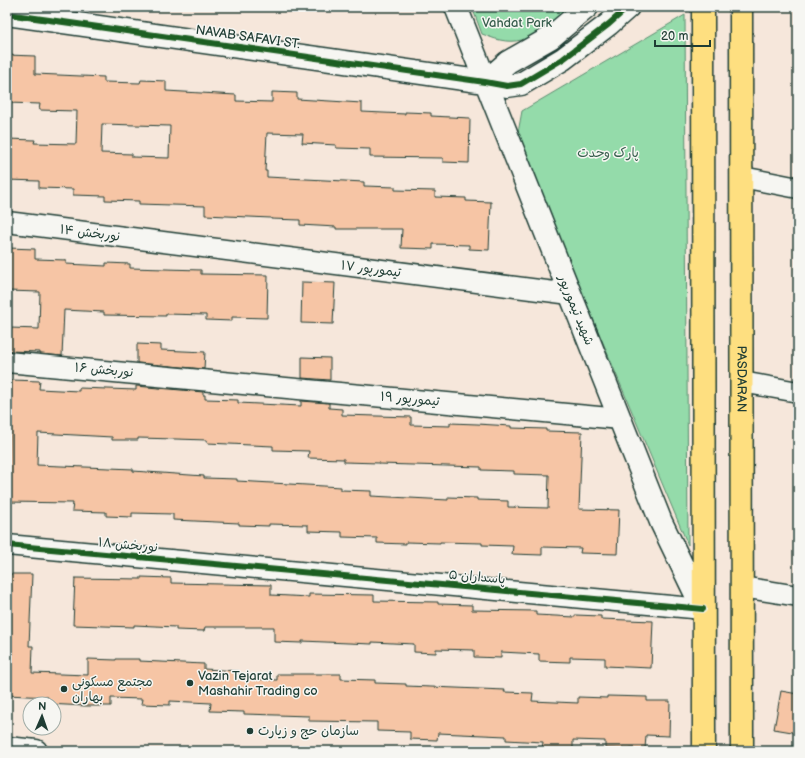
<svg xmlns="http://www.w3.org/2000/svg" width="805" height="758" viewBox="0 0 805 758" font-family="'Balsamiq Sans','Playpen Sans Arabic',sans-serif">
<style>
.park{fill:#94dbaa;stroke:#5a8c6f}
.building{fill:#f6c5a5;stroke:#1f3d34;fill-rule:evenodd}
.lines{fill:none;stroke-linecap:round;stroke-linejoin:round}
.minor-casing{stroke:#1f3d34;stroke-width:23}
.tertiary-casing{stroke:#1f3d34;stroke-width:25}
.primary-casing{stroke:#1f3d34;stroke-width:25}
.minor{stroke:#f6f6f2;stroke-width:20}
.tertiary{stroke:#f6f6f2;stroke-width:22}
.primary{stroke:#fedf80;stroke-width:22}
.cycleway-casing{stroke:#f6f6f2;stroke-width:8}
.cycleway{stroke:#1b5e20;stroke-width:6}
.poi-dot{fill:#1f3d34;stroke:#f6f6f2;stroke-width:1.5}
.labels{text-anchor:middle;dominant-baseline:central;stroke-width:3;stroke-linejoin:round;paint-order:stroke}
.park-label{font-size:13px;fill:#365d4c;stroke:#f6f6f2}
.street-label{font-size:13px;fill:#1f3d34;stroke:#f6f6f2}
.poi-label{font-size:13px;fill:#1f3d34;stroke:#f6f6f2;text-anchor:start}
</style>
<rect width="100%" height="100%" fill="#f6e7db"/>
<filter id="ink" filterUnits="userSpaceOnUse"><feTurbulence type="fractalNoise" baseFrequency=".025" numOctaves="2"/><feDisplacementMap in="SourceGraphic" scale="8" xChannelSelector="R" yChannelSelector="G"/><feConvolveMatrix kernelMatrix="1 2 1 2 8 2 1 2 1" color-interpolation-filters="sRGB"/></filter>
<g filter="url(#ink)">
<path class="park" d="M 472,7 L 576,7 C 554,23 530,47 500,40 C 494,39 488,36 482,34 Z
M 685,15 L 688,545 L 517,138 L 522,111 Z"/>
<path class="building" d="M 7,55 L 35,56 L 35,74 L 104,77 L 104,82 L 140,83 L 141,80 L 166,81 L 166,91 L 236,95 L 236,101 L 272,102 L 272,92 L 297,93 L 297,99 L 362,103 L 362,112 L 405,114 L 405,112 L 431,113 L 431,116 L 470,118 L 469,163 L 443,162 L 443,158 L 370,157 L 370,149 L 336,148 L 336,145 L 302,143 L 303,134 L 267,133 L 265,171 L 267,171 L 267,177 L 364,182 L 364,186 L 395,187 L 395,190 L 435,191 L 435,197 L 466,198 L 466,201 L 491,202 L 489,250 L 469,249 L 469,245 L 433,244 L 433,249 L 401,248 L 402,229 L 336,229 L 336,227 L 300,225 L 300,220 L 271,219 L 271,218 L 205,215 L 205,206 L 139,204 L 139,201 L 105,200 L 105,196 L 73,195 L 73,189 L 39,188 L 39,181 L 7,180 L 8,139 L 35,140 L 34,143 L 76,144 L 77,111 L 39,110 L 40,104 L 7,103 ZM 102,124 L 170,126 L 169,158 L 132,157 L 132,154 L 101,153 Z
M 8,248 L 35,249 L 35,259 L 66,260 L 66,264 L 106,266 L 106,263 L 130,264 L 130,268 L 201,270 L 201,274 L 268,275 L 267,318 L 232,317 L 232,321 L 206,320 L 206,315 L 166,314 L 166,316 L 104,315 L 104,312 L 64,310 L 62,356 L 40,354 L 40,352 L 9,351 L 10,328 L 39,329 L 40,292 L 7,291 Z
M 302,282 L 335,283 L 333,324 L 301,323 Z
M 137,344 L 161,345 L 161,350 L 205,352 L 204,369 L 137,363 Z
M 302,357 L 330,358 L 330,380 L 302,378 Z
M 11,380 L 40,381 L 39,389 L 79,391 L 79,388 L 136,390 L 136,386 L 203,392 L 203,395 L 205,395 L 205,399 L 238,400 L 238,403 L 301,406 L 301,401 L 329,403 L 329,408 L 342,409 L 342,415 L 411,417 L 411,425 L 450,426 L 450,423 L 477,424 L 511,426 L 511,428 L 546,429 L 546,431 L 582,432 L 579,509 L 619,510 L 617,554 L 580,553 L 581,548 L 542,547 L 542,555 L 512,554 L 513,546 L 482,545 L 482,543 L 440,542 L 440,543 L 406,542 L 406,544 L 377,543 L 377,538 L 342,537 L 342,532 L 308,531 L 308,525 L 269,524 L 269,526 L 239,525 L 239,523 L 173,520 L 173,514 L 132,513 L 132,517 L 106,516 L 106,512 L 72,511 L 73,503 L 8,502 ZM 38,433 L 112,437 L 112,440 L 138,440 L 138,438 L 176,439 L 207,440 L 207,443 L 273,446 L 273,450 L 309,451 L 308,458 L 344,459 L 344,462 L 379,463 L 379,464 L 481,467 L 481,470 L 514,471 L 514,474 L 549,475 L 548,508 L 508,507 L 508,501 L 477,500 L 477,498 L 448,497 L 448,500 L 371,496 L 371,491 L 341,490 L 341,487 L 237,481 L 237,479 L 204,478 L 204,476 L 133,471 L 133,469 L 37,465 Z
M 10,574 L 32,574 L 29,646 L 33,646 L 32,673 L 88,675 L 88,659 L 116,660 L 116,659 L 139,659 L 139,661 L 204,664 L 204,669 L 239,671 L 239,679 L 277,680 L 277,674 L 341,674 L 341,679 L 375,680 L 375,683 L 406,684 L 406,686 L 505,690 L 504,692 L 533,693 L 532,701 L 578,703 L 578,697 L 607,698 L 607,696 L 647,697 L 647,701 L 670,701 L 669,736 L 646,735 L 645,749 L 605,748 L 605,741 L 573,740 L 573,750 L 542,749 L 543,742 L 506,740 L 506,736 L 438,733 L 437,740 L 410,739 L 410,732 L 377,731 L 377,722 L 309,721 L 309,716 L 244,714 L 244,712 L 210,711 L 211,703 L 170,701 L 170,705 L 141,704 L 142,699 L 111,698 L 111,706 L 86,706 L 47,704 L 48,697 L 7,695 L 7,646 Z
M 141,577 L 171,578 L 171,583 L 271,585 L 271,595 L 309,597 L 309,594 L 374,595 L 374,601 L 438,602 L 438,604 L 472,605 L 472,610 L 536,611 L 536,615 L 575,617 L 575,615 L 601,616 L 601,619 L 653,621 L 651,668 L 605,666 L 605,658 L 570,657 L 570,662 L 539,661 L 539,654 L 501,652 L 501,658 L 474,657 L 474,650 L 436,649 L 436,653 L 414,652 L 414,644 L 372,642 L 372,644 L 302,641 L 302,643 L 274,642 L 274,627 L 205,627 L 204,631 L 176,630 L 176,627 L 134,625 L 134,627 L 73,625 L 75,578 L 141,579 Z
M 781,691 L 798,694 L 798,733 L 774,729 Z"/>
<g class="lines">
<defs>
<path id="minor" d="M 742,177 L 798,188
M 7,222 L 570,294
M 7,362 L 620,419
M 742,382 L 798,392
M 7,545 L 703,609
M 742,587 L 798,596"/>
<path id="tertiary" d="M 456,7 L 661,522 L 703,609
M 7,14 L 485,82 L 507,86 L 521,84 L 563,59 L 609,24 L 628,7
M 485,82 L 508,62 L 550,38 L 587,7
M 7,748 L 36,751"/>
<g id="primary">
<path d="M 703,7 L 704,751"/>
<path id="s1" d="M 741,7 L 742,751"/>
</g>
</defs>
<use href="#minor" class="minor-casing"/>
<use href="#tertiary" class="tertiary-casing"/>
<use href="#primary" class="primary-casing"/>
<use href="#minor" class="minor"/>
<use href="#tertiary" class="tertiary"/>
<use href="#primary" class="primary"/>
<defs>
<path id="cycleway" d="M 7,14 L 485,82 L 507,86 L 521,84 L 563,59 L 609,24 L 628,7
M 7,545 L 703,609"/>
</defs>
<use href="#cycleway" class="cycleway-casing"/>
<use href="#cycleway" class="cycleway"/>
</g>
</g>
<g class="poi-dot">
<circle cx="190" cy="683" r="4"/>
<circle cx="64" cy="689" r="4"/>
<circle cx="250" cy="731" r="4"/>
</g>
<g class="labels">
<g class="park-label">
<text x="517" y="23">Vahdat Park</text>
<text x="608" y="153">پارک وحدت</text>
</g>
<g class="street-label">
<text transform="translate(248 37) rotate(8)">NAVAB SAFAVI ST.</text>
<text transform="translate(90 233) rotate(7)">نوربخش ۱۴</text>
<text transform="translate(371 269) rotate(7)">تیمورپور ۱۷</text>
<text transform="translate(576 310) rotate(68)">شهید تیمورپور</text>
<text transform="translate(104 370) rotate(5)">نوربخش ۱۶</text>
<text stroke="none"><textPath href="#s1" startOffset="372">PASDARAN</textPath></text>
<text transform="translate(410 399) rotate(5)">تیمورپور ۱۹</text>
<text transform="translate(128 545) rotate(5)">نوربخش ۱۸</text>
<text transform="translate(477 577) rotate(5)">پاسداران ۵</text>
</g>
<g class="poi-label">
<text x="198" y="676">Vazin Tejarat<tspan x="198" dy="15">Mashahir Trading co</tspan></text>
<text x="72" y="682">مجتمع مسکونی<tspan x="72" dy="15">بهاران</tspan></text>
<text x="258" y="731">سازمان حج و زیارت</text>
</g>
</g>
<rect width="805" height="758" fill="none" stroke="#f6f6f2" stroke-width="24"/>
<rect x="12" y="12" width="781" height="734" fill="none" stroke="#1f3d34" stroke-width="1.5" filter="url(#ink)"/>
<g transform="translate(42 716) rotate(2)"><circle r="19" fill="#f6f6f2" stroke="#a0aca6"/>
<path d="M0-3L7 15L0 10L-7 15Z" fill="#1f3d34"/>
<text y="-6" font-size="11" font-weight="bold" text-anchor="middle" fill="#1f3d34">N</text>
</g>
<path d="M655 40v6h55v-6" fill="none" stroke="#1f3d34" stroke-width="2"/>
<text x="661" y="40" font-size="12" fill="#1f3d34" stroke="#f6f6f2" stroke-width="3" paint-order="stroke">20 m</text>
</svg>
